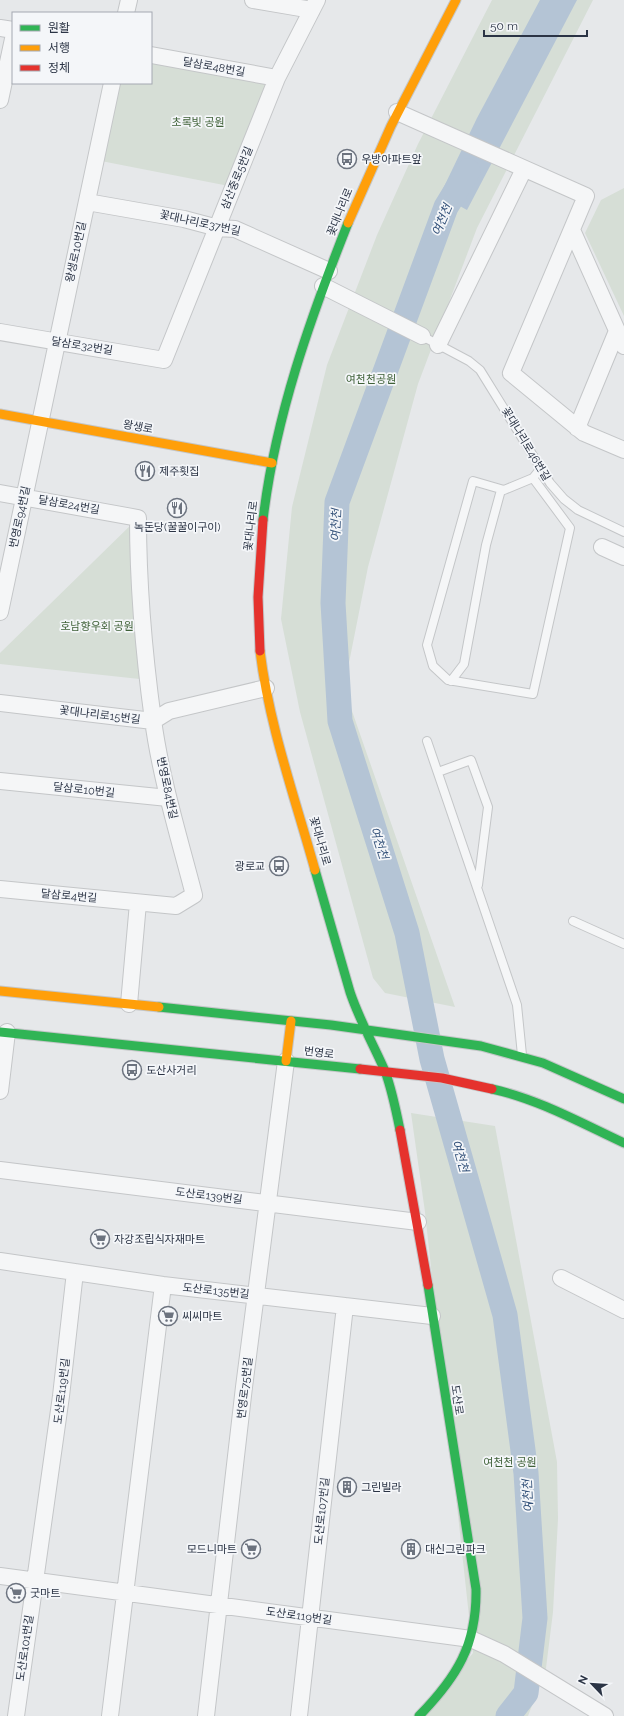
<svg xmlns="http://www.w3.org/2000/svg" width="624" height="1716" viewBox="0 0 624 1716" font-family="Raleway,'Noto Sans KR',sans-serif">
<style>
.green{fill:#d6ded6}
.water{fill:#b4c4d5}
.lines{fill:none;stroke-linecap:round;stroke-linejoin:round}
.river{stroke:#b4c4d5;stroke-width:25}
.lane-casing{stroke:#c4c6c8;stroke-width:10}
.street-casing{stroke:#c4c6c8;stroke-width:18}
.fast-casing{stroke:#c4c6c8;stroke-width:11}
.slow-casing{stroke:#c4c6c8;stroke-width:11}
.jam-casing{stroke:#c4c6c8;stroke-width:11}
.lane{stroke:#f5f6f7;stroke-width:8}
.street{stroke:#f5f6f7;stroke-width:16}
.fast{stroke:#30b455;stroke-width:9}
.slow{stroke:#ff9f0a;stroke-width:9}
.jam{stroke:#e5322d;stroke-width:9}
.labels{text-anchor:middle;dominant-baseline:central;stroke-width:3.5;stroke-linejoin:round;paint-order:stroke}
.street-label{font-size:11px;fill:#2b3445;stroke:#f4f6f9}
.park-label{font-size:11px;fill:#3f6138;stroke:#f4f6f9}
.poi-label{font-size:11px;fill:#2b3445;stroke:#f4f6f9;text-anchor:start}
.water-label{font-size:12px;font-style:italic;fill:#34527a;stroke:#f4f6f9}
</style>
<rect width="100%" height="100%" fill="#e6e8ea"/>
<path class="green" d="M 492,0 L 593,0 L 477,228 L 418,384 L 368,567 L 344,688 L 455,1007 L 385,993 L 373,978 L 300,712 L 281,619 L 292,507 L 327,365 L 377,235 L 418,144 Z
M 151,55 L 277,78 L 234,187 L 96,160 L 112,83 L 151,83 Z
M 624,188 L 624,316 L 585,233 L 601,200 Z
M 138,518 L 149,680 L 0,664 L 0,653 Z
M 411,1113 L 495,1126 L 557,1462 L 558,1519 L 553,1612 L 546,1668 L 528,1716 L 420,1716 L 473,1653 L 425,1212 Z"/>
<path class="water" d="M 540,0 L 577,0 L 467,210 L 440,195 L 477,118 Z"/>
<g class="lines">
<path class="river" d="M 468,171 L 446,207 L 337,502 L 333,603 L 340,721 L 407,933 L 432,1059 L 505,1315 L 526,1473 L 535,1618 L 526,1693 L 508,1716"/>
<defs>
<path id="lane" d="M 422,336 L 469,361 L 480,370 L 550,483 L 564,499 L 578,510 L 624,532
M 533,478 L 570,528 L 533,694 L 448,680 L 433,666 L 427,645 L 473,481 L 504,490 L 533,478 L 541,468
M 451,681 L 464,664 L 486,545 L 501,490
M 427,741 L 517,1005 L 522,1055
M 438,772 L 471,760 L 488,807 L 478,885
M 573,921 L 624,944"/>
<path id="street" d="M 253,0 L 312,10
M 126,13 L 129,0
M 0,28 L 13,30
M 151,55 L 277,78
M 0,100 L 13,39
M 397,112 L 586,196 L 511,373 L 584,433 L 624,450
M 87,202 L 184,219 L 218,228 L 235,229 L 329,271
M 572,230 L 624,346
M 323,286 L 422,336
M 0,332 L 164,360 L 277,78 L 317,0
M 438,345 L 524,169
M 577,428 L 617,331
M 0,493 L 138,518 C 138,585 144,654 153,720 C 161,779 179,837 194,895 L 176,906 L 0,889
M 602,547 L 624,557
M 0,612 L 112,83
M 0,703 L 153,721 L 169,711 L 266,688
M 0,781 L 168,798
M 129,1004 L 138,903
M 0,1091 L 7,1032
M 0,1170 L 418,1222
M 0,1261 L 163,1285 L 432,1316
M 561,1278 L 624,1310
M 0,1576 L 471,1639 L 504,1654 L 605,1716
M 16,1716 L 61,1396 L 75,1272
M 110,1716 L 163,1285
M 206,1716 L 244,1387 L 286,1061
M 299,1716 L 345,1306"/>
<path id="fast" d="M 263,520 C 275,417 310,319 348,223
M 315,870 L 350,992 C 359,1019 373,1044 385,1071 C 392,1090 396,1110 400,1130
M 159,1007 L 331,1025 L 481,1046 L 543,1063 L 624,1099
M 0,1032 L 360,1069
M 492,1089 C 538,1099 581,1123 624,1143
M 419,1716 C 457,1677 477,1645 476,1589 L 428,1285"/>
<path id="slow" d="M 348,223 L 391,126 L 456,0
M 0,414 L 272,463
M 260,651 C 269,725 295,798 315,870
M 0,991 L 159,1007
M 286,1061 L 291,1021"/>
<path id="jam" d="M 260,651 L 258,597 L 263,520
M 360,1069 L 442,1078 L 492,1089
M 400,1130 L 428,1285"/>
</defs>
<use href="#lane" class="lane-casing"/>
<use href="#street" class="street-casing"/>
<use href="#fast" class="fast-casing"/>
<use href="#slow" class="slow-casing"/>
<use href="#jam" class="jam-casing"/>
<use href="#lane" class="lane"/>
<use href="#street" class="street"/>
<use href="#fast" class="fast"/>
<use href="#slow" class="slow"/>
<use href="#jam" class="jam"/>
</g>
<defs>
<symbol id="bus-ring" viewBox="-11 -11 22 22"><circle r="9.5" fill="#f4f6f9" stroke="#6c737f" stroke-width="1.5"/><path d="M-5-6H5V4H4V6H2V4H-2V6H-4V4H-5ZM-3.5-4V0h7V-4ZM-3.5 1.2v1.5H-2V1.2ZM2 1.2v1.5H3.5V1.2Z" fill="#6c737f"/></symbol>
<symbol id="restaurant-ring" viewBox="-11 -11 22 22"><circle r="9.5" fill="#f4f6f9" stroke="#6c737f" stroke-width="1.5"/><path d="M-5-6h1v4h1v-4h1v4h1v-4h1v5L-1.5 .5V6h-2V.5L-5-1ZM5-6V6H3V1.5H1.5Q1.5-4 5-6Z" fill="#6c737f"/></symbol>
<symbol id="supermarket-ring" viewBox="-11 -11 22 22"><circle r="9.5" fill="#f4f6f9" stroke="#6c737f" stroke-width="1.5"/><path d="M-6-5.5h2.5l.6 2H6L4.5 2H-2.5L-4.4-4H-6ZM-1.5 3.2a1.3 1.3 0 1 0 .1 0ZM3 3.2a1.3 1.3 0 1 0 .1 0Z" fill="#6c737f"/></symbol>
<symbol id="building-ring" viewBox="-11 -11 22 22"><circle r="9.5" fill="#f4f6f9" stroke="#6c737f" stroke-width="1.5"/><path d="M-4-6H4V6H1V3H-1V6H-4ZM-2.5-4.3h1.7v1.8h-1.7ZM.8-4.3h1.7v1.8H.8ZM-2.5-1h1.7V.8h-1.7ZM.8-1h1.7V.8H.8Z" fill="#6c737f"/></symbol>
</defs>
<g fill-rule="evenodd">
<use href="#bus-ring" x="336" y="148" width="22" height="22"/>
<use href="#restaurant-ring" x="134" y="460" width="22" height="22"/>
<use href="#restaurant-ring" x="166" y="497" width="22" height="22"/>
<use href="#bus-ring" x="268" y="855" width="22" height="22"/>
<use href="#bus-ring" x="121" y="1059" width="22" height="22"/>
<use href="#supermarket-ring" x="89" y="1228" width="22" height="22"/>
<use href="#supermarket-ring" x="157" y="1305" width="22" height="22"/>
<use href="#building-ring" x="336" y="1476" width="22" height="22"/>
<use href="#supermarket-ring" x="240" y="1538" width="22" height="22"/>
<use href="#building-ring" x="400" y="1538" width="22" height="22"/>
<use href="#supermarket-ring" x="5" y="1582" width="22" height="22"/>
</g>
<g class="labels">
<g class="street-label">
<text transform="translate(214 67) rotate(10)">달삼로48번길</text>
<text transform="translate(237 178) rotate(-68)">삼산중로5번길</text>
<text transform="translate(340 212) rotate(-68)">꽃대나리로</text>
<text transform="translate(200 223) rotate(12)">꽃대나리로37번길</text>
<text transform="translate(76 252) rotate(-78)">왕생로10번길</text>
<text transform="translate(82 346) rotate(9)">달삼로32번길</text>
<text transform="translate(138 427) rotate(10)">왕생로</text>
<text transform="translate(526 444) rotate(59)">꽃대나리로46번길</text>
<text transform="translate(69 505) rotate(10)">달삼로24번길</text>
<text transform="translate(20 517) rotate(-78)">번영로94번길</text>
<text transform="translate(251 526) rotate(-83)">꽃대나리로</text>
<text transform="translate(100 715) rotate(7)">꽃대나리로15번길</text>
<text transform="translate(167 788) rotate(78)">번영로84번길</text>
<text transform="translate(84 790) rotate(6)">달삼로10번길</text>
<text transform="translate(320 841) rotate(74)">꽃대나리로</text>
<text transform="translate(69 896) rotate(5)">달삼로4번길</text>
<text transform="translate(319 1053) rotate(7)">번영로</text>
<text transform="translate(209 1196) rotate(7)">도산로139번길</text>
<text transform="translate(216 1291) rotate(6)">도산로135번길</text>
<text transform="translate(245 1388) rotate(-83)">번영로75번길</text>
<text transform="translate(62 1391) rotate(-83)">도산로119번길</text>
<text transform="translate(457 1400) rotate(81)">도산로</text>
<text transform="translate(322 1511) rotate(-84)">도산로107번길</text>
<text transform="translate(299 1616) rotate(8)">도산로119번길</text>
<text transform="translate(25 1648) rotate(-82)">도산로101번길</text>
</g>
<g class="park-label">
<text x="198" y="122">초록빛 공원</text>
<text x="371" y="379">여천천공원</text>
<text x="97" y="626">호남향우회 공원</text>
<text x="510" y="1462">여천천 공원</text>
</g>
<g class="poi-label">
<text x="361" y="159">우방아파트앞</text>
<text x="159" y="471">제주횟집</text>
<text x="177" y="527" text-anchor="middle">녹돈당(꿀꿀이구이)</text>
<text x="265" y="866" text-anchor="end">광로교</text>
<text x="146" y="1070">도산사거리</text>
<text x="114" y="1239">자강조립식자재마트</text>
<text x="182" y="1316">씨씨마트</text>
<text x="361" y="1487">그린빌라</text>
<text x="237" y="1549" text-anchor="end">모드니마트</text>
<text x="425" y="1549">대신그린파크</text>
<text x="30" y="1593">굿마트</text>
</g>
<g class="water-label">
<text transform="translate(442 220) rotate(-67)">여천천</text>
<text transform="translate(336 525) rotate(-88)">여천천</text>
<text transform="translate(379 843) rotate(72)">여천천</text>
<text transform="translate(460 1156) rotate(74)">여천천</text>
<text transform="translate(528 1496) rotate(-93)">여천천</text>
</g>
</g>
<rect x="12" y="12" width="140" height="72" fill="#f4f6f9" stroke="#a4a8b1"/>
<rect x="20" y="25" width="20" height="6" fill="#30b455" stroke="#a4a8b1"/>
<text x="48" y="32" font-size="12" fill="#2b3445">원활</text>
<rect x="20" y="45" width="20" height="6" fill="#ff9f0a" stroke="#a4a8b1"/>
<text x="48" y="52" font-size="12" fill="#2b3445">서행</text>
<rect x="20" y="65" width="20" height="6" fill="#e5322d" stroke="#a4a8b1"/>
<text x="48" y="72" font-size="12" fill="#2b3445">정체</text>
<g transform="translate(592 1684) rotate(295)" stroke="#f4f6f9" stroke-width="3" paint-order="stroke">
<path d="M0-3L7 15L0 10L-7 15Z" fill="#2b3445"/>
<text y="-6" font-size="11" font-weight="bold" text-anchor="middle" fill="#2b3445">N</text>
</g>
<path d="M484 30v6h103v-6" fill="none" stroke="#2b3445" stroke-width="2"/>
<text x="490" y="30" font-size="12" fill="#2b3445" stroke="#f4f6f9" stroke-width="3" paint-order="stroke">50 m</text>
</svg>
